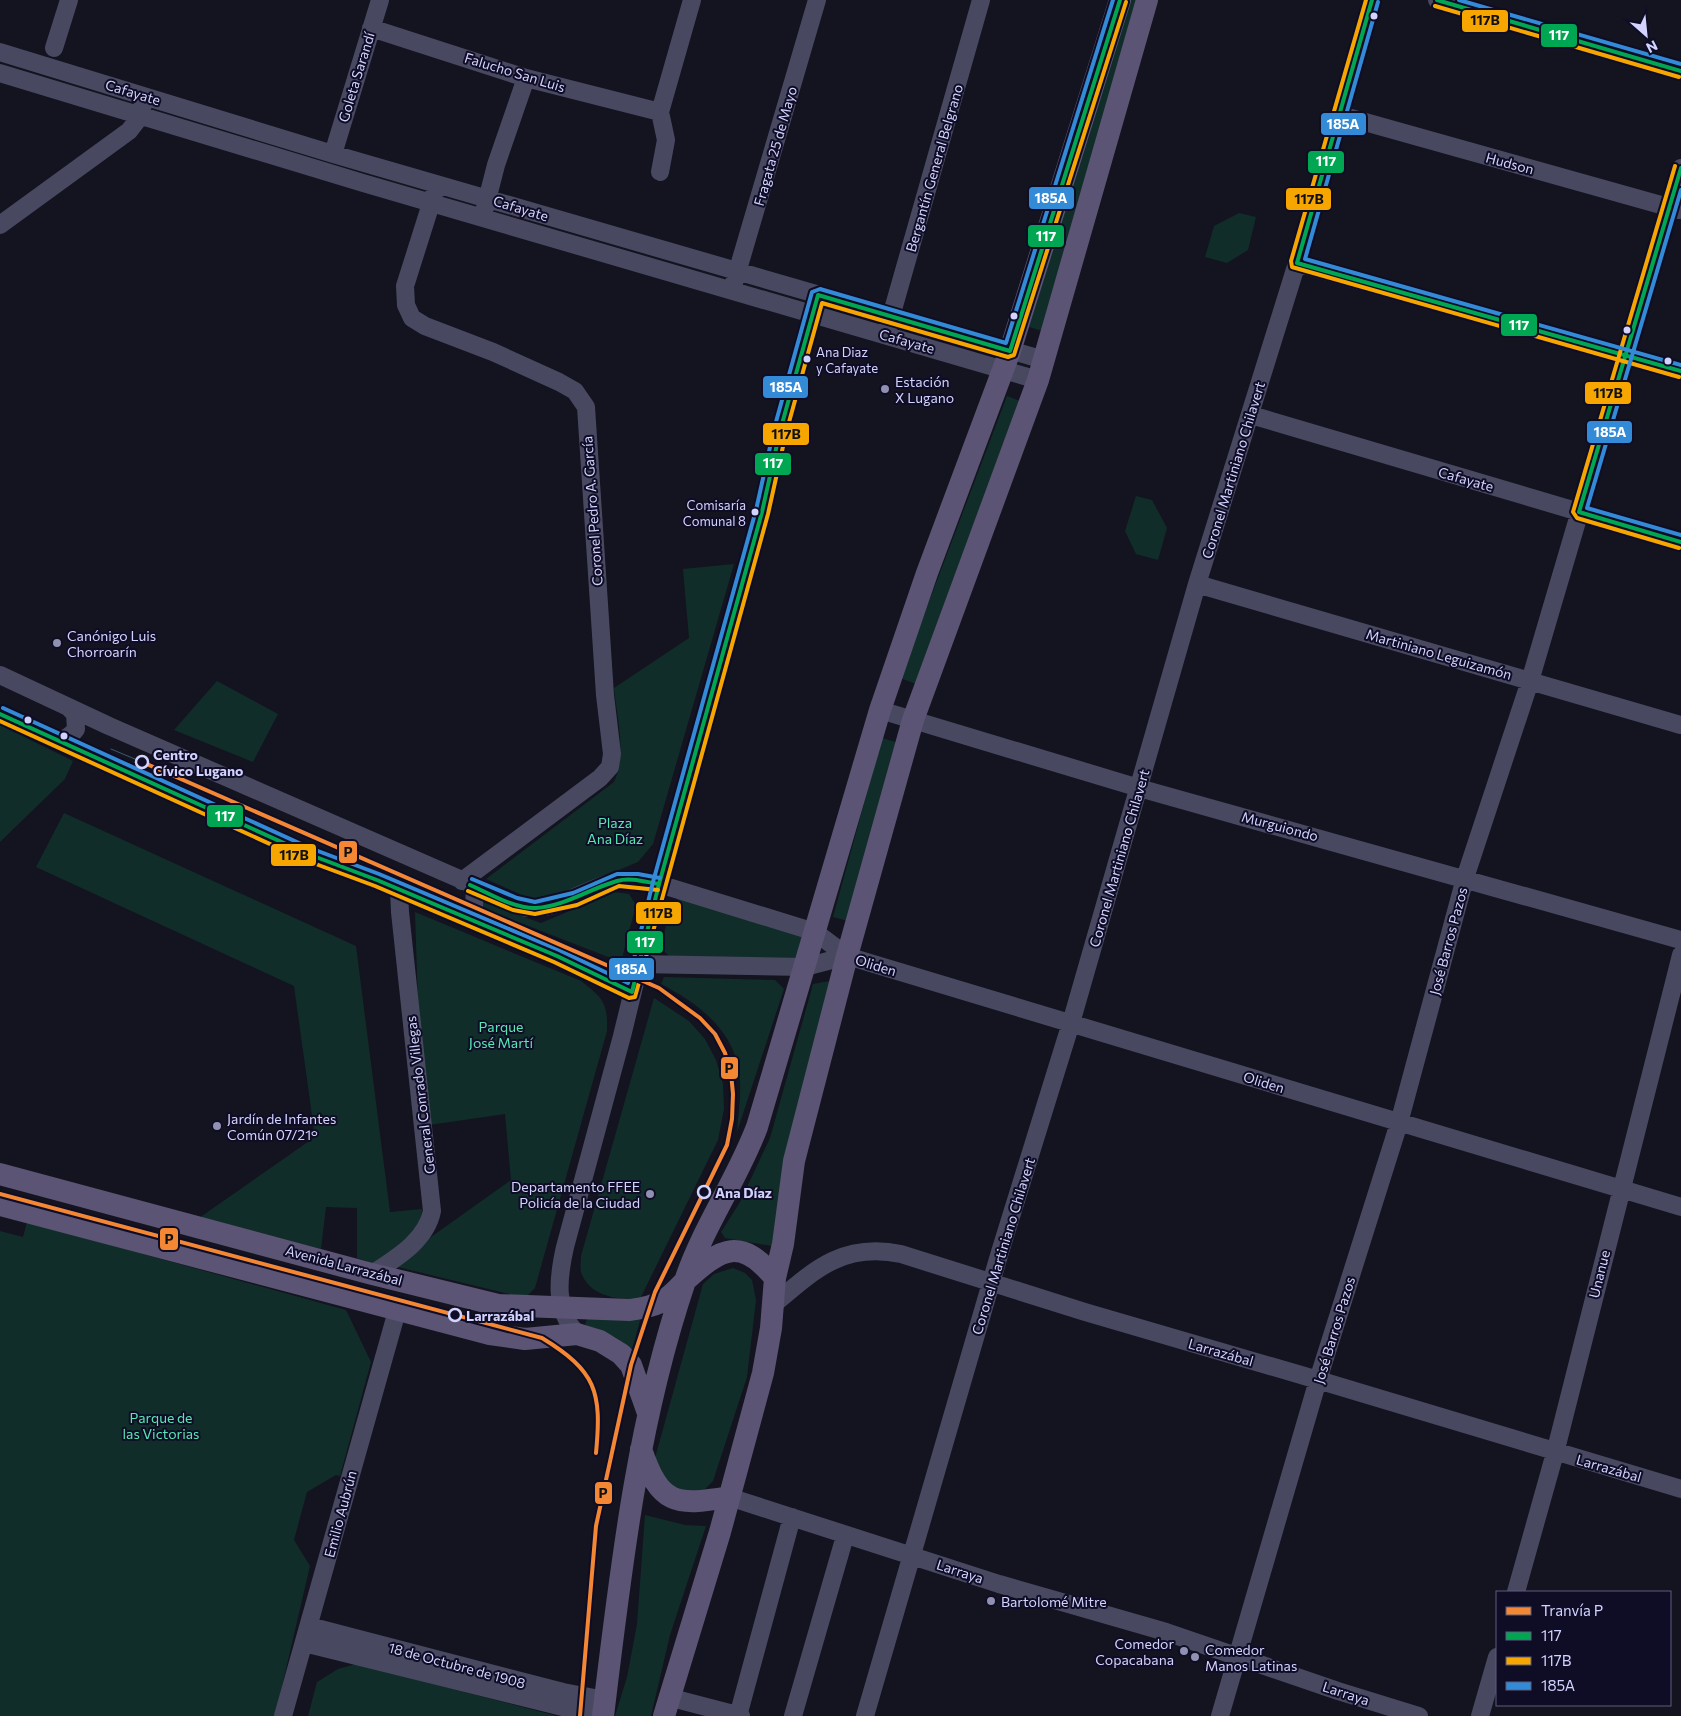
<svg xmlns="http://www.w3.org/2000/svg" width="1681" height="1716" viewBox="0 0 1681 1716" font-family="Commissioner,sans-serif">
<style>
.green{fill:#112d2a}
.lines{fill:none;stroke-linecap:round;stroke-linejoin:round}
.minor{stroke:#484961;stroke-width:18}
.major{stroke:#5b5474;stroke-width:22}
.tram{stroke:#405a69;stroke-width:1}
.bus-1-casing{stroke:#0f0d26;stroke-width:8}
.bus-2-casing{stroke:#0f0d26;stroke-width:8}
.bus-3-casing{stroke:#0f0d26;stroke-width:8}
.bus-1{stroke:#00a651;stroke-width:4}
.bus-2{stroke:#f7a600;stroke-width:4}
.bus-3{stroke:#338bd7;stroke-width:4}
.tram-1-casing{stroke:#0f0d26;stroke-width:8}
.tram-1{stroke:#f38733;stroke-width:4}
.bus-dot{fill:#d3d3ff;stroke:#0f0d26;stroke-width:2}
.poi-dot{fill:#9090b1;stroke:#0f0d26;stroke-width:2}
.stop-dot{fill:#0f0d26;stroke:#d3d3ff;stroke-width:2.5}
.labels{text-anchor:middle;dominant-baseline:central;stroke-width:4;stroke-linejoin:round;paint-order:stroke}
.bus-label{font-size:13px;fill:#d3d3ff;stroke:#0f0d26;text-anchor:start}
.street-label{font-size:14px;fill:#d3d3ff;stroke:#0f0d26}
.poi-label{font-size:14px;fill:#d3d3ff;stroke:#0f0d26;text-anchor:start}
.stop-label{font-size:14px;font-weight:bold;fill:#d3d3ff;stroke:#0f0d26;text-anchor:start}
.park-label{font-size:14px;fill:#57e7b3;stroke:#0f0d26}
.line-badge{stroke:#0f0d26;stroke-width:2}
.badge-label{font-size:14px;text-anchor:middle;font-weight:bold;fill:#fff}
.pale-badge-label{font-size:14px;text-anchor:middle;font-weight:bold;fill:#111}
</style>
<rect width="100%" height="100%" fill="#141320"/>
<path class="green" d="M 1127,0 L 1141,0 L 1046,332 L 1029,327 Z
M 1239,213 L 1256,217 L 1248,250 L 1227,263 L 1205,257 L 1214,226 Z
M 1007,396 L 1023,402 L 919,685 L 900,678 Z
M 1136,496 L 1152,500 L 1167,528 L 1158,560 L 1136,554 L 1125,531 Z
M 734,564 L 653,844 L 638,862 L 547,900 L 533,900 L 486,879 L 614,782 C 627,755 617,718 614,688 L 689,638 L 683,569 Z
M 217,681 L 278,714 L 253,762 L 174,730 Z
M 0,725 L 73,761 L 65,779 L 0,842 Z
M 882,738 L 899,743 L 848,921 L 833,917 Z
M 64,813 L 356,946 L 390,1212 L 422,1209 C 420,1243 401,1246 375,1264 L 357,1258 L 357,1208 L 326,1207 L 321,1249 L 199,1218 L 315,1137 L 294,986 L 36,867 Z
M 615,892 L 629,894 L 636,905 L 621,962 L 482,908 L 482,902 L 541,923 Z
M 682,897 L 799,931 L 803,939 L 796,961 L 671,958 L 661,948 L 671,903 Z
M 415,912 L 581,981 C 603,998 608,1003 607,1031 L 535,1288 L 528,1295 L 517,1296 L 398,1267 L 400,1259 L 511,1180 L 505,1114 L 422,1126 Z
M 664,977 L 775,980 L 784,989 L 737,1132 C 738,1116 741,1099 740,1082 C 738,1033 701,1005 661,984 Z
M 830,981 L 772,1246 L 725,1238 L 721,1232 L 740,1202 L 770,1138 L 813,984 Z
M 654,998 L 689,1021 L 705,1039 L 716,1060 L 723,1084 L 724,1109 L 718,1140 L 640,1299 C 619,1300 589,1297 581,1272 C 580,1267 581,1260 581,1256 Z
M 27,1222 L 346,1310 L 371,1362 L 340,1476 L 336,1475 L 307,1492 L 294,1540 L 310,1566 L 275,1716 L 0,1716 L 0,1231 L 23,1237 Z
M 733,1268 L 745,1273 L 752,1280 L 756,1300 L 747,1377 L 713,1481 L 704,1490 L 673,1493 L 655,1458 L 703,1284 L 714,1274 Z
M 588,1317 L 641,1317 L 632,1350 L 615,1337 L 588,1328 L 585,1324 Z
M 645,1515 L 685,1525 L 706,1526 L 670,1635 L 651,1716 L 615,1716 L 627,1677 L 637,1624 Z
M 356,1664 L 557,1716 L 308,1716 L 317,1682 L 338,1669 Z"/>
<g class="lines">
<path class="minor" d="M 1437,0 L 1681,71
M 371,28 L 526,78 L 660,112
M 54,48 L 69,0
M 0,52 L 333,154 L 1044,360
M 0,73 L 363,183 L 1038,380
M 1340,115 L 1679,210
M 333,154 L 380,0
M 660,172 L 666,140 L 660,112 L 692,0
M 435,191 L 405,286 L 406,305 L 412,318 L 425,326 L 493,352 L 559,382 L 575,391 L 586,407 L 605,695 L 612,754 L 610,767 L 600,778 L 462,881
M 485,208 L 496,165 L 526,78
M 0,225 L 129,131 L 136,122 L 143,105
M 1297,263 L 1681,371
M 734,283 L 817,0
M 888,327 L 981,0
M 1251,415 L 1681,542
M 1197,584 L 1681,725
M 0,675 L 109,726 L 526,908 C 563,910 586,887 620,880 C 633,878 646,881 659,884 L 815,932 L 847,956 L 1681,1207
M 880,710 L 1139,788 L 1681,940
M 0,714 L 308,854 L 377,880 L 557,956 L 632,992
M 55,739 C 65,740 70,737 76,729 L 75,714 L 69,708
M 461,916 L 474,907 L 475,887
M 637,964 L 805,967 L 847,956
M 372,1274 C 396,1258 426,1241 432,1211 L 400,912 L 399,890
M 773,1305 C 814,1270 843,1242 901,1254 L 1085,1312 L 1318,1380 L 1681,1489
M 577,1334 C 554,1309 558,1278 565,1247 L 622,1036 L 659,884 L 762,512 L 780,431 L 815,305
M 729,1497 L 999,1584 L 1166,1632 L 1338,1691 L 1419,1716
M 1516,1592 L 1555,1453 L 1681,955
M 309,1626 L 563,1692 L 605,1700
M 304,1643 L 599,1716
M 668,1697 L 741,1716
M 283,1716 L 397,1311
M 738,1716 L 792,1517
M 793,1716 L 845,1536
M 865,1716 L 1000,1252 L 1071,1023 L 1197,584 L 1297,263 L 1372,0
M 1220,1716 L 1318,1380 L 1399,1123 L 1465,878 L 1530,681 L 1681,168
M 1480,1716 L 1497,1657"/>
<path class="major" d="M 0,1174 L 372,1274 L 498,1305 L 630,1310 C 643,1308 656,1306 667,1298 C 674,1293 680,1286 686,1280 C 722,1247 741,1237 775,1278
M 0,1205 L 490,1334 L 525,1339 L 577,1334 L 600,1341 L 621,1354 L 631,1365 L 648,1413
M 641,1449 C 660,1505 675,1506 729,1497
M 603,1716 C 621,1568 637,1423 685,1281 C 703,1227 737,1180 757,1127 L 880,710 L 927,573 L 1010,351 L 1120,0
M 664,1716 L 720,1532 L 763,1373 L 771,1328 L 775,1278 L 783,1244 L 794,1161 L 847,956 L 913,720 L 1038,380 L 1147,0"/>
<path class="tram" d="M 111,749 L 142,762"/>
<defs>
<path id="bus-1" d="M 1372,0 L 1297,263 L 1681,371
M 1437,0 L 1681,71
M 1681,168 L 1579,512 L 1681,542
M 0,714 L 308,854 L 377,880 L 557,956 L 632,992 L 659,884 L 762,512 L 780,431 L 818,295 L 1010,351 L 1120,0
M 470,885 C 489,893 514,909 536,908 C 565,906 589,889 617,881 C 630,877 646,882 659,884"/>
<path id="bus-2" d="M 1366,0 L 1291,261 L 1292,267 L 1679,377
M 1435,6 L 1679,77
M 1675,166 L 1573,512 L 1577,518 L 1679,548
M 0,721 L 305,860 L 375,886 L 554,962 L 629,998 L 635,997 L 768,514 L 786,433 L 822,303 L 1008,357 L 1014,355 L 1126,2
M 468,891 L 513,910 L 535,914 L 577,905 L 619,886 L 658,890"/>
<path id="bus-3" d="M 1459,0 L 1681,64
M 1378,2 L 1305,259 L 1681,365
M 1681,190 L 1587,508 L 1681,535
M 3,708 L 310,848 L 379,874 L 559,950 L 628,983 L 653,882 L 756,510 L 774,429 L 812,292 L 820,289 L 1006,343 L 1113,0
M 472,879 L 517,898 L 535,902 L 573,893 L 617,874 L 638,874 L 660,878"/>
</defs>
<use href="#bus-1" class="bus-1-casing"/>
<use href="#bus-2" class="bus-2-casing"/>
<use href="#bus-3" class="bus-3-casing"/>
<use href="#bus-1" class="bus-1"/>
<use href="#bus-2" class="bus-2"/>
<use href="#bus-3" class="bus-3"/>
<defs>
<path id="tram-1" d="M 142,762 L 659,988 L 700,1018 L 715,1034 L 725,1053 L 731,1073 L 733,1094 L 732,1119 L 727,1145 L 655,1292 L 631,1365 L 596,1526 L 580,1716
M 0,1194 L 542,1338 C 596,1371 602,1391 596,1453"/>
</defs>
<use href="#tram-1" class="tram-1-casing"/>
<use href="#tram-1" class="tram-1"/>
</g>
<g class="bus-dot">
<circle cx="1374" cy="16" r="4.5"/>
<circle cx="1014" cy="316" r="4.5"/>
<circle cx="1627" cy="330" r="4.5"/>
<circle cx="807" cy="359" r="4.5"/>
<circle cx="1668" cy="361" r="4.5"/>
<circle cx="755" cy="512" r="4.5"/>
<circle cx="28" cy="720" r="4.5"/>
<circle cx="64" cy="736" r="4.5"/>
</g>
<g class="poi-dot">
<circle cx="885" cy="389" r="5"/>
<circle cx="57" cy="643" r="5"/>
<circle cx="217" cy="1126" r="5"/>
<circle cx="650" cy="1194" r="5"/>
<circle cx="991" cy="1601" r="5"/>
<circle cx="1184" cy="1651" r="5"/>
<circle cx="1195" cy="1657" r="5"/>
</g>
<g class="stop-dot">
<circle cx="142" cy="762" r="6"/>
<circle cx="704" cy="1192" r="6"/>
<circle cx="455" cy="1315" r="6"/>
</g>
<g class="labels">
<g class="bus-label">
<text x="816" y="352">Ana Diaz<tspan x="816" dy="16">y Cafayate</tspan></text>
<text x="746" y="505" text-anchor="end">Comisaría<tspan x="746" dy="16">Comunal 8</tspan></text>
</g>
<g class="street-label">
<text transform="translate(515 72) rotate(17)">Falucho San Luis</text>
<text transform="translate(356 77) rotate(-73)">Goleta Sarandí</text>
<text transform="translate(133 92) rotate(17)">Cafayate</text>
<text transform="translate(775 146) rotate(-74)">Fragata 25 de Mayo</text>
<text transform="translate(1510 163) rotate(15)">Hudson</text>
<text transform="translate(934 168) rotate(-74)">Bergantín General Belgrano</text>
<text transform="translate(521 208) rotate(17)">Cafayate</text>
<text transform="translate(907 341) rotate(16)">Cafayate</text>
<text transform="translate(1233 470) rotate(-73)">Coronel Martiniano Chilavert</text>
<text transform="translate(1466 479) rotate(16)">Cafayate</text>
<text transform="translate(592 511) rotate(-94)">Coronel Pedro A. García</text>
<text transform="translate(1439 654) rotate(16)">Martiniano Leguizamón</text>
<text transform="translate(1280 826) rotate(15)">Murguiondo</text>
<text transform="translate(1119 858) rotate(-74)">Coronel Martiniano Chilavert</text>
<text transform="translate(1448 941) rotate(-75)">José Barros Pazos</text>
<text transform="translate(876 965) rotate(17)">Oliden</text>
<text transform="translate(1264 1082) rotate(17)">Oliden</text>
<text transform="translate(420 1095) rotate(-97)">General Conrado Villegas</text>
<text transform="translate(1003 1246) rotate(-73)">Coronel Martiniano Chilavert</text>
<text transform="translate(344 1265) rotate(15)">Avenida Larrazábal</text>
<text transform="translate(1599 1274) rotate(-76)">Unanue</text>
<text transform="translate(1334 1330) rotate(-73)">José Barros Pazos</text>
<text transform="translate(1221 1352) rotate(16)">Larrazábal</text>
<text transform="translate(1609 1468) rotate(16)">Larrazábal</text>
<text transform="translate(340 1514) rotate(-75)">Emilio Aubrún</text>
<text transform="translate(960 1571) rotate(18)">Larraya</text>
<text transform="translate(457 1665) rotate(15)">18 de Octubre de 1908</text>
<text transform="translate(1346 1693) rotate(18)">Larraya</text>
</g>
<g class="poi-label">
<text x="895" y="381">Estación<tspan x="895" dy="16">X Lugano</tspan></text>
<text x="67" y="635">Canónigo Luis<tspan x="67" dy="16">Chorroarín</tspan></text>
<text x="227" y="1118">Jardín de Infantes<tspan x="227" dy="16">Común 07/21°</tspan></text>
<text x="640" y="1186" text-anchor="end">Departamento FFEE<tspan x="640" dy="16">Policía de la Ciudad</tspan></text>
<text x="1001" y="1601">Bartolomé Mitre</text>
<text x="1174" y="1643" text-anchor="end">Comedor<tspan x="1174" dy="16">Copacabana</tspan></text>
<text x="1205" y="1649">Comedor<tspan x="1205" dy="16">Manos Latinas</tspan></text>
</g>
<g class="stop-label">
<text x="153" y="754">Centro<tspan x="153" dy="16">Cívico Lugano</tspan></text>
<text x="715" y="1192">Ana Díaz</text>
<text x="466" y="1315">Larrazábal</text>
</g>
<g class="park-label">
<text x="615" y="822">Plaza<tspan x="615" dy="16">Ana Díaz</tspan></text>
<text x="501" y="1026">Parque<tspan x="501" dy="16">José Martí</tspan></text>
<text x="161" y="1417">Parque de<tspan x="161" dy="16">las Victorias</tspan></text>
</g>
</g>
<g class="line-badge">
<rect x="1461" y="9" width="48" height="24" rx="5" fill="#f7a600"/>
<rect x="1540" y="23" width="38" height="25" rx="5" fill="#00a651"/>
<rect x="1320" y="112" width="47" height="24" rx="5" fill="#338bd7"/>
<rect x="1307" y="150" width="38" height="24" rx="5" fill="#00a651"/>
<rect x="1028" y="186" width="47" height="24" rx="5" fill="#338bd7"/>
<rect x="1285" y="187" width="47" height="24" rx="5" fill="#f7a600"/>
<rect x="1027" y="224" width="38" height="24" rx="5" fill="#00a651"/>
<rect x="1500" y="313" width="38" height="24" rx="5" fill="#00a651"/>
<rect x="762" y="375" width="47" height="24" rx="5" fill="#338bd7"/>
<rect x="1584" y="381" width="48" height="24" rx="5" fill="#f7a600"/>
<rect x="1586" y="420" width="47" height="24" rx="5" fill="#338bd7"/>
<rect x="762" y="422" width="48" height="24" rx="5" fill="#f7a600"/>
<rect x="754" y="452" width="38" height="24" rx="5" fill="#00a651"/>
<rect x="206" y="804" width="38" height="24" rx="5" fill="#00a651"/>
<rect x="338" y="840" width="20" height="24" rx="5" fill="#f38733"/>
<rect x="270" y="843" width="47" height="24" rx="5" fill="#f7a600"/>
<rect x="635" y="901" width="47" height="24" rx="5" fill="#f7a600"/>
<rect x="626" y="930" width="38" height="24" rx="5" fill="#00a651"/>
<rect x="608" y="957" width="47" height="24" rx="5" fill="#338bd7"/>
<rect x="720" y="1056" width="19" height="24" rx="5" fill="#f38733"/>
<rect x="159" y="1227" width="20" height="24" rx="5" fill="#f38733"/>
<rect x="594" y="1481" width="19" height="24" rx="5" fill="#f38733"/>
</g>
<g class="badge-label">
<text x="1559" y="40">117</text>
<text x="1343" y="129">185A</text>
<text x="1326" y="166">117</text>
<text x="1051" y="203">185A</text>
<text x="1046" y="241">117</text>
<text x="1519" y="330">117</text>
<text x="786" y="392">185A</text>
<text x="1610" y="437">185A</text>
<text x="773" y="468">117</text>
<text x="225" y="821">117</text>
<text x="645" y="947">117</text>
<text x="631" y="974">185A</text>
</g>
<g class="pale-badge-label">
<text x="1485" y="25">117B</text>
<text x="1309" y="204">117B</text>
<text x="1608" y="398">117B</text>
<text x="786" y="439">117B</text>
<text x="348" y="857">P</text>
<text x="294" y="860">117B</text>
<text x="658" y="918">117B</text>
<text x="729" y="1073">P</text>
<text x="169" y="1244">P</text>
<text x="603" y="1498">P</text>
</g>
<rect x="1496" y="1591" width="175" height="115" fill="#0f0d26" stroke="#5d5c7d"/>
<rect x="1506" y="1607" width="25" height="8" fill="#f38733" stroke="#5d5c7d"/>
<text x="1541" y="1616" font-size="15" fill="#d3d3ff">Tranvía P</text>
<rect x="1506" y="1632" width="25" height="8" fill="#00a651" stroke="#5d5c7d"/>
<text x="1541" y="1641" font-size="15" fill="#d3d3ff">117</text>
<rect x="1506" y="1657" width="25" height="8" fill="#f7a600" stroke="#5d5c7d"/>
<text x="1541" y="1666" font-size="15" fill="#d3d3ff">117B</text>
<rect x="1506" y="1682" width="25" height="8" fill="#338bd7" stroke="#5d5c7d"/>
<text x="1541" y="1691" font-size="15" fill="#d3d3ff">185A</text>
<g transform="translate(1646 35) rotate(153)" stroke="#0f0d26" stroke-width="4" paint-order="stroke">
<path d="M0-4L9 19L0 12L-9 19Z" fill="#d3d3ff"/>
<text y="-8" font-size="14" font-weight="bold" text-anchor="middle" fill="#d3d3ff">N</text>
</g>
</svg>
